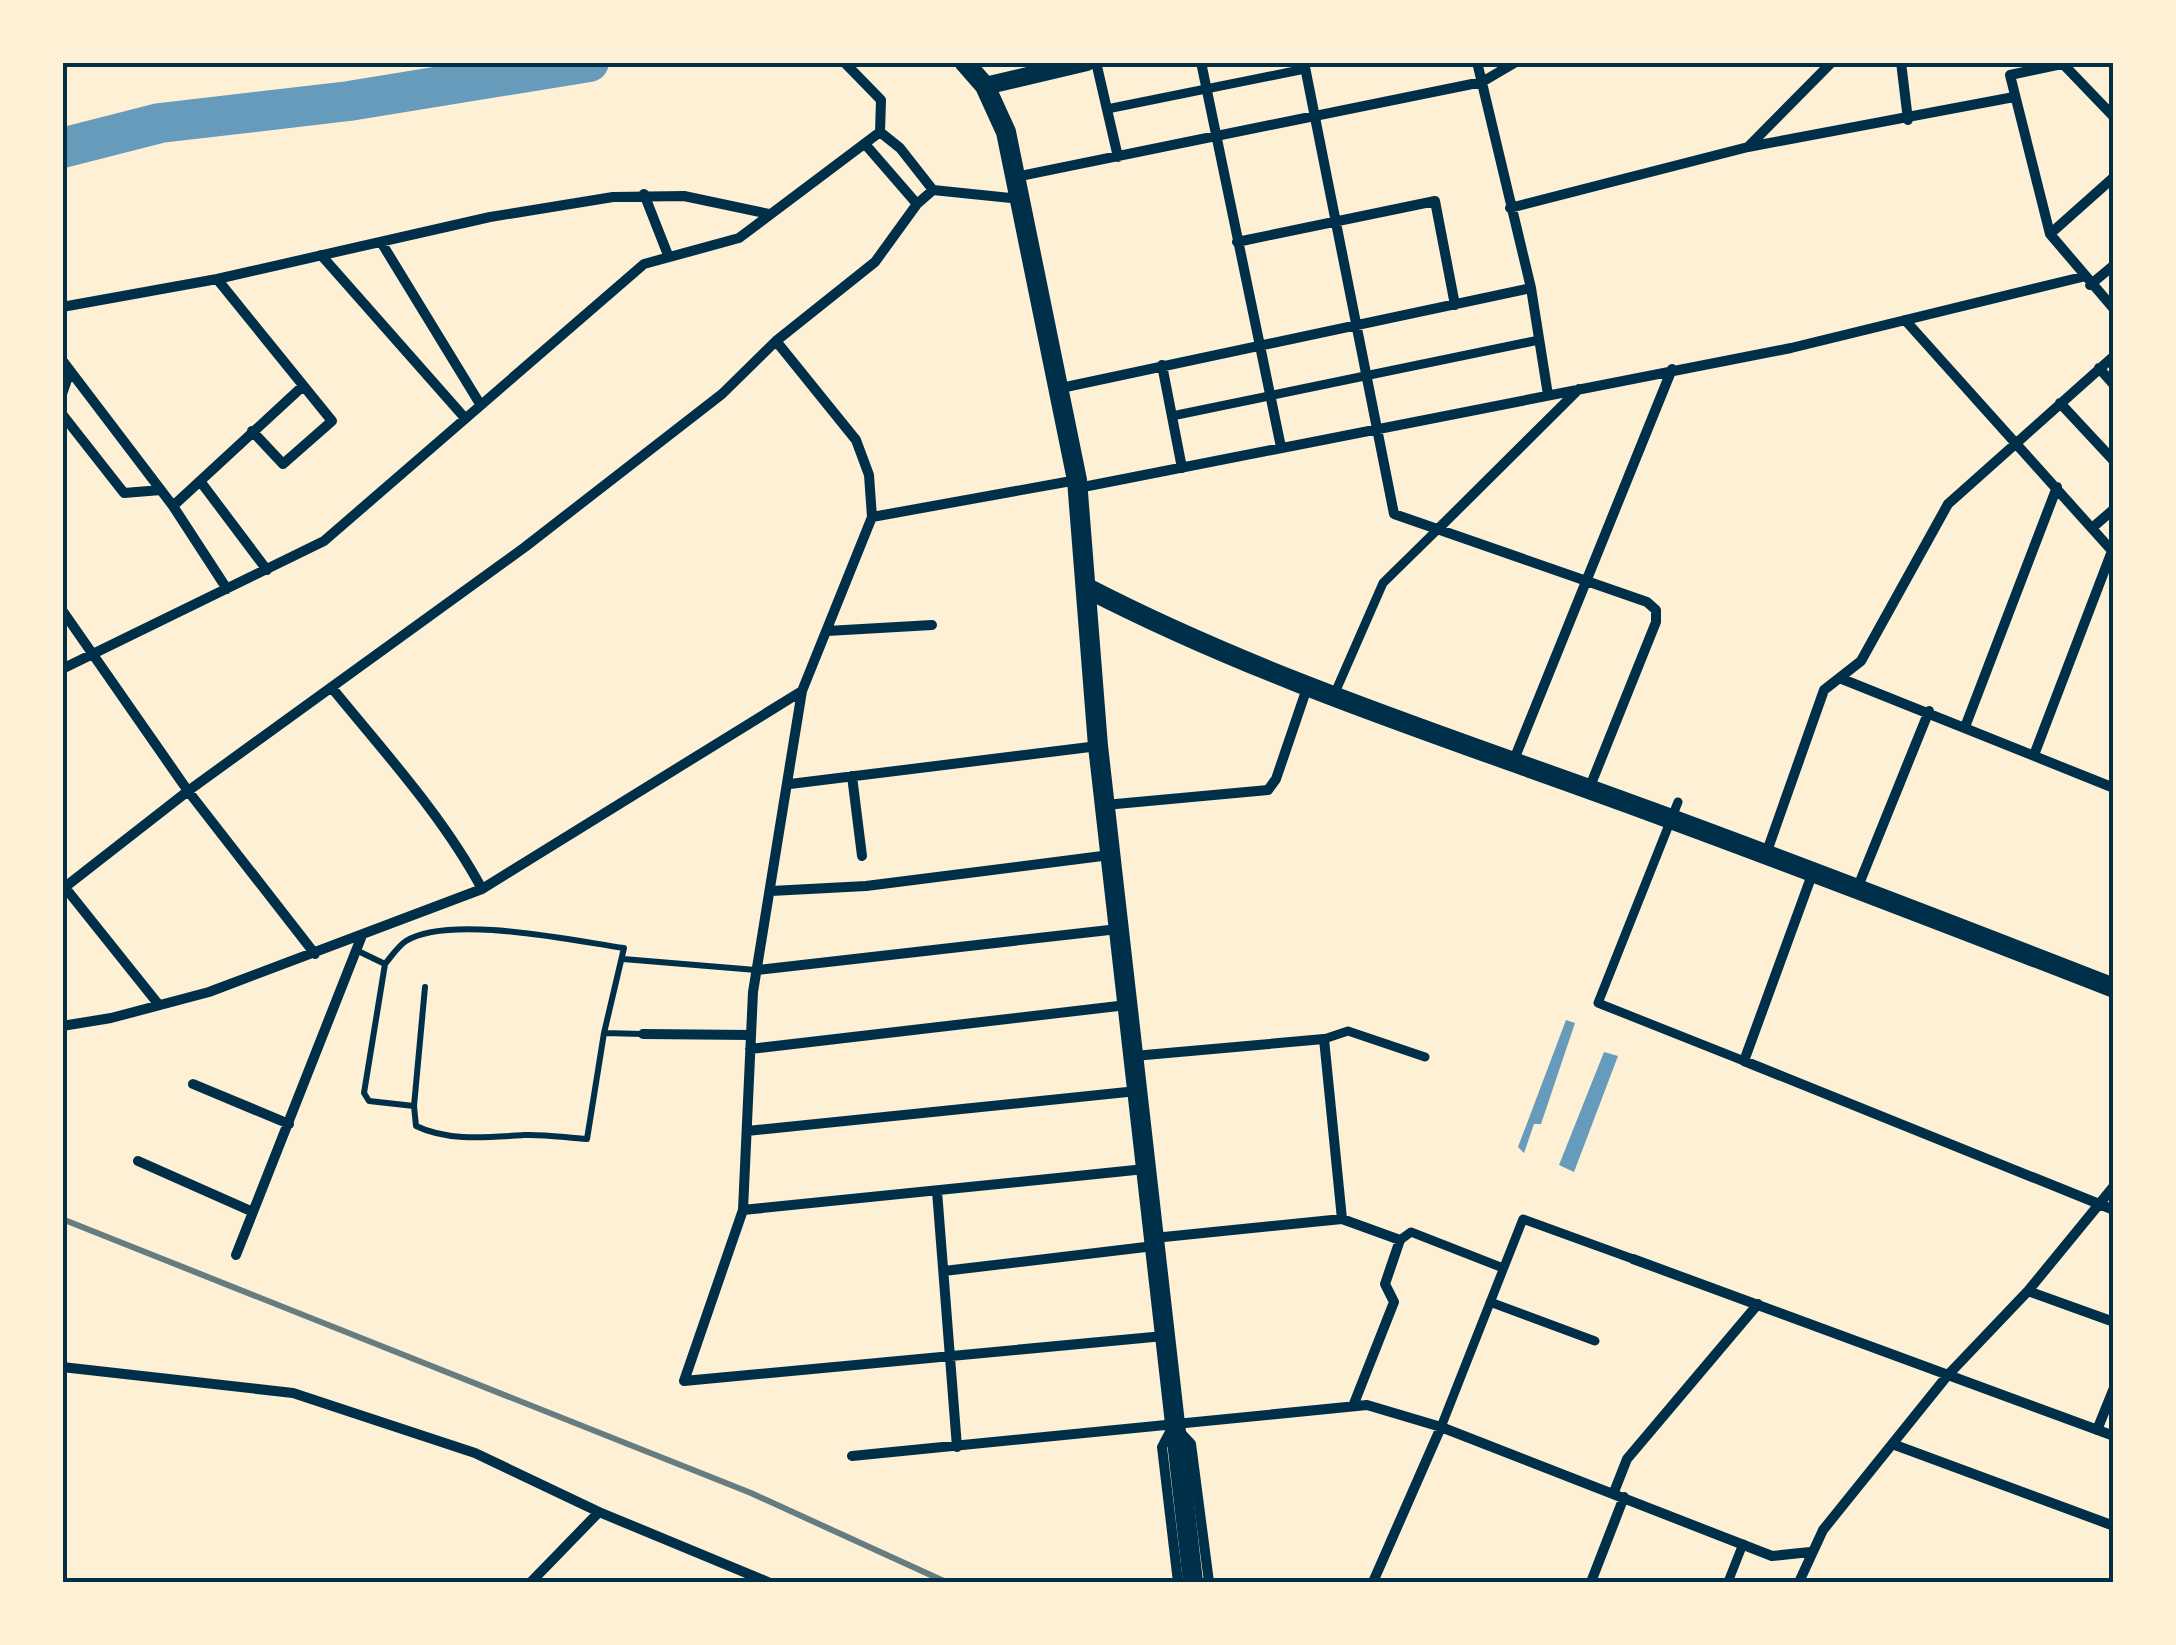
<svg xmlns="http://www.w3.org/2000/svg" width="2176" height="1645" viewBox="0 0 2176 1645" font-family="Lato,sans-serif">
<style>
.water{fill:#669bbc}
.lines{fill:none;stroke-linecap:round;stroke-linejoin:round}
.river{stroke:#669bbc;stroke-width:40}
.service{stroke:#003049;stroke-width:6}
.pedestrian{stroke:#003049;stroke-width:9}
.minor{stroke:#003049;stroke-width:10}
.tertiary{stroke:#003049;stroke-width:18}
.secondary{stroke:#003049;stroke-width:20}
.rail{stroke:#657d81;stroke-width:6}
.neatline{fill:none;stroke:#003049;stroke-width:4}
</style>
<rect width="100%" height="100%" fill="#fdf0d5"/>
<path class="water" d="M 1566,1020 L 1575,1023 L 1541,1124 L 1534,1124 L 1524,1153 L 1518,1147 Z
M 1604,1052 L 1618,1056 L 1574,1172 L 1559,1165 Z"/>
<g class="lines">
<path class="river" d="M 62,148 L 160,123 L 349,101 L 589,62"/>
<path class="service" d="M 358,951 L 385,964 L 364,1093 L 369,1101 L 414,1106 L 416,1126 C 449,1142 489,1137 524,1135 C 545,1134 567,1138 587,1139 L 604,1033 L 643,1034
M 623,959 L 756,970
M 385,964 C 391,957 398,946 406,941 C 450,914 574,941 624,948 L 604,1033
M 414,1106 L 425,987"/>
<path class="pedestrian" d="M 1107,109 L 1305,69
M 1172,416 L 1539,340
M 1334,695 L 1383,583 L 1438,529
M 1678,802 L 1598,1003 L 1744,1061
M 1324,1039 L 1348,1031 L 1425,1057
M 1400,1240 L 1411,1232 L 1503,1268
M 1490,1302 L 1595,1341
M 1441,1427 L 1523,1219 L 1633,1259
M 1728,1582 L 1743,1544"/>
<path class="minor" d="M 844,62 L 881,100 L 880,132
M 1096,62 L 1118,157
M 1201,62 L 1281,447
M 1304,62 L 1394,514 L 1647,602 L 1656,610 L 1656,622 L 1589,789
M 1477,62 L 1531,288 L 1548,395
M 1901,62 L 1908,120
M 2071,62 L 2010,75 L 2050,234 L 2114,309
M 2064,65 L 2114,117
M 880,132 L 900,148 L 933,190 L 1020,199
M 865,144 L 917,204
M 1749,146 L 1832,62
M 1015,177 L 1482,82 L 1516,62
M 644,194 L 668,255
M 1510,208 L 1748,147 L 2014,97
M 2050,234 L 2114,177
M 381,242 L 480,404
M 1237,242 L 1435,201 L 1455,305
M 321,255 L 464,417
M 217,279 L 332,421 L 283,464 L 252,431
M 2090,285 L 2114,265
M 62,307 L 217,279 L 490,217 L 613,197 L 684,196 L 769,214
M 1905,320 L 2114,553
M 776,341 L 856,440 L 869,475 L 872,517 L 802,691 L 753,992 L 743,1210 L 684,1381 L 1164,1336
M 62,360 L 173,506 L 227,589
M 1162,365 L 1182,468
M 2099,368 L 2114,385
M 1061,388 L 1531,288
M 62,394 L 70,371
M 2060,403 L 2114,461
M 62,414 L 124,493 L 161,490
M 200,481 L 267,570
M 1078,488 L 1791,348 L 2082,277
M 173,506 L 303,386
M 872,517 L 1077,480
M 2092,528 L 2114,509
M 1438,529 L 1579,389
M 62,610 L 188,791 L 315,954
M 827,631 L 932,625
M 62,669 L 324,541 L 644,264 L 739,238 L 880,132
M 1842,679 L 2114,788
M 332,688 C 384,752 443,816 482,889
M 1965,727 L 2057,487
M 2034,755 L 2112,551
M 1513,762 L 1672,369
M 852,776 L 862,856
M 790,784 L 1098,746
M 1105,805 L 1268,790 L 1276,779 L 1308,685
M 1766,854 L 1824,690 L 1861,661 L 1948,504 L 2114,356
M 1813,872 L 1744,1061 L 2114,1210
M 63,885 L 159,1005
M 65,887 L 188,791 L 525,547 L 722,394 L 776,341 L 875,262 L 917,204 L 933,190
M 1857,889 L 1929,711
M 771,891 L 866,886 L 1110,855
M 757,970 L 1118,929
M 62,1026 L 111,1018 L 209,992 L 482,889 L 802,691
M 643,1034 L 751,1035
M 750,1049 L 1127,1005
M 1134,1056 L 1324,1039 L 1342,1219
M 193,1084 L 289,1124
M 747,1131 L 1137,1091
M 138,1161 L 253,1212
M 937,1191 L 957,1447
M 743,1210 L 1145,1169
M 1154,1238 L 1342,1219 L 1400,1240 L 1385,1284 L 1394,1302 L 1353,1406
M 236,1255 L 361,938
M 1633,1259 L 2114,1436
M 944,1271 L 1154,1246
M 2028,1291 L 2114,1322
M 62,1367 L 293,1393 L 475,1453 L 599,1512 L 768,1582
M 1177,1429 L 1191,1444 L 1209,1582
M 1171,1430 L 1162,1447 L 1178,1582
M 2097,1430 L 2114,1388
M 1895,1445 L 2114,1526
M 852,1456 L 1367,1405 L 1441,1427 L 1772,1556 L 1810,1552
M 1614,1492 L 1627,1459 L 1758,1304
M 531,1582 L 599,1512
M 1373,1582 L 1441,1427
M 1591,1582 L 1624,1497
M 1799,1582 L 1823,1530 L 1947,1376 L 2028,1291 L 2114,1186"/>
<path class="tertiary" d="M 985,86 L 1087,62"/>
<path class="secondary" d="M 964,62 L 985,86 L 1006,132 L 1077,480 L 1098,746 L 1193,1582
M 1087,588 C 1267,681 1463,742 1652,812 C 1807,869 1960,928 2114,988"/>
<path class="rail" d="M 62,1219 L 751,1493 L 946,1582"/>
</g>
<rect width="2176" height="1645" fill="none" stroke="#fdf0d5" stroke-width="130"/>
<rect x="65" y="65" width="2046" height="1515" class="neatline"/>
</svg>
